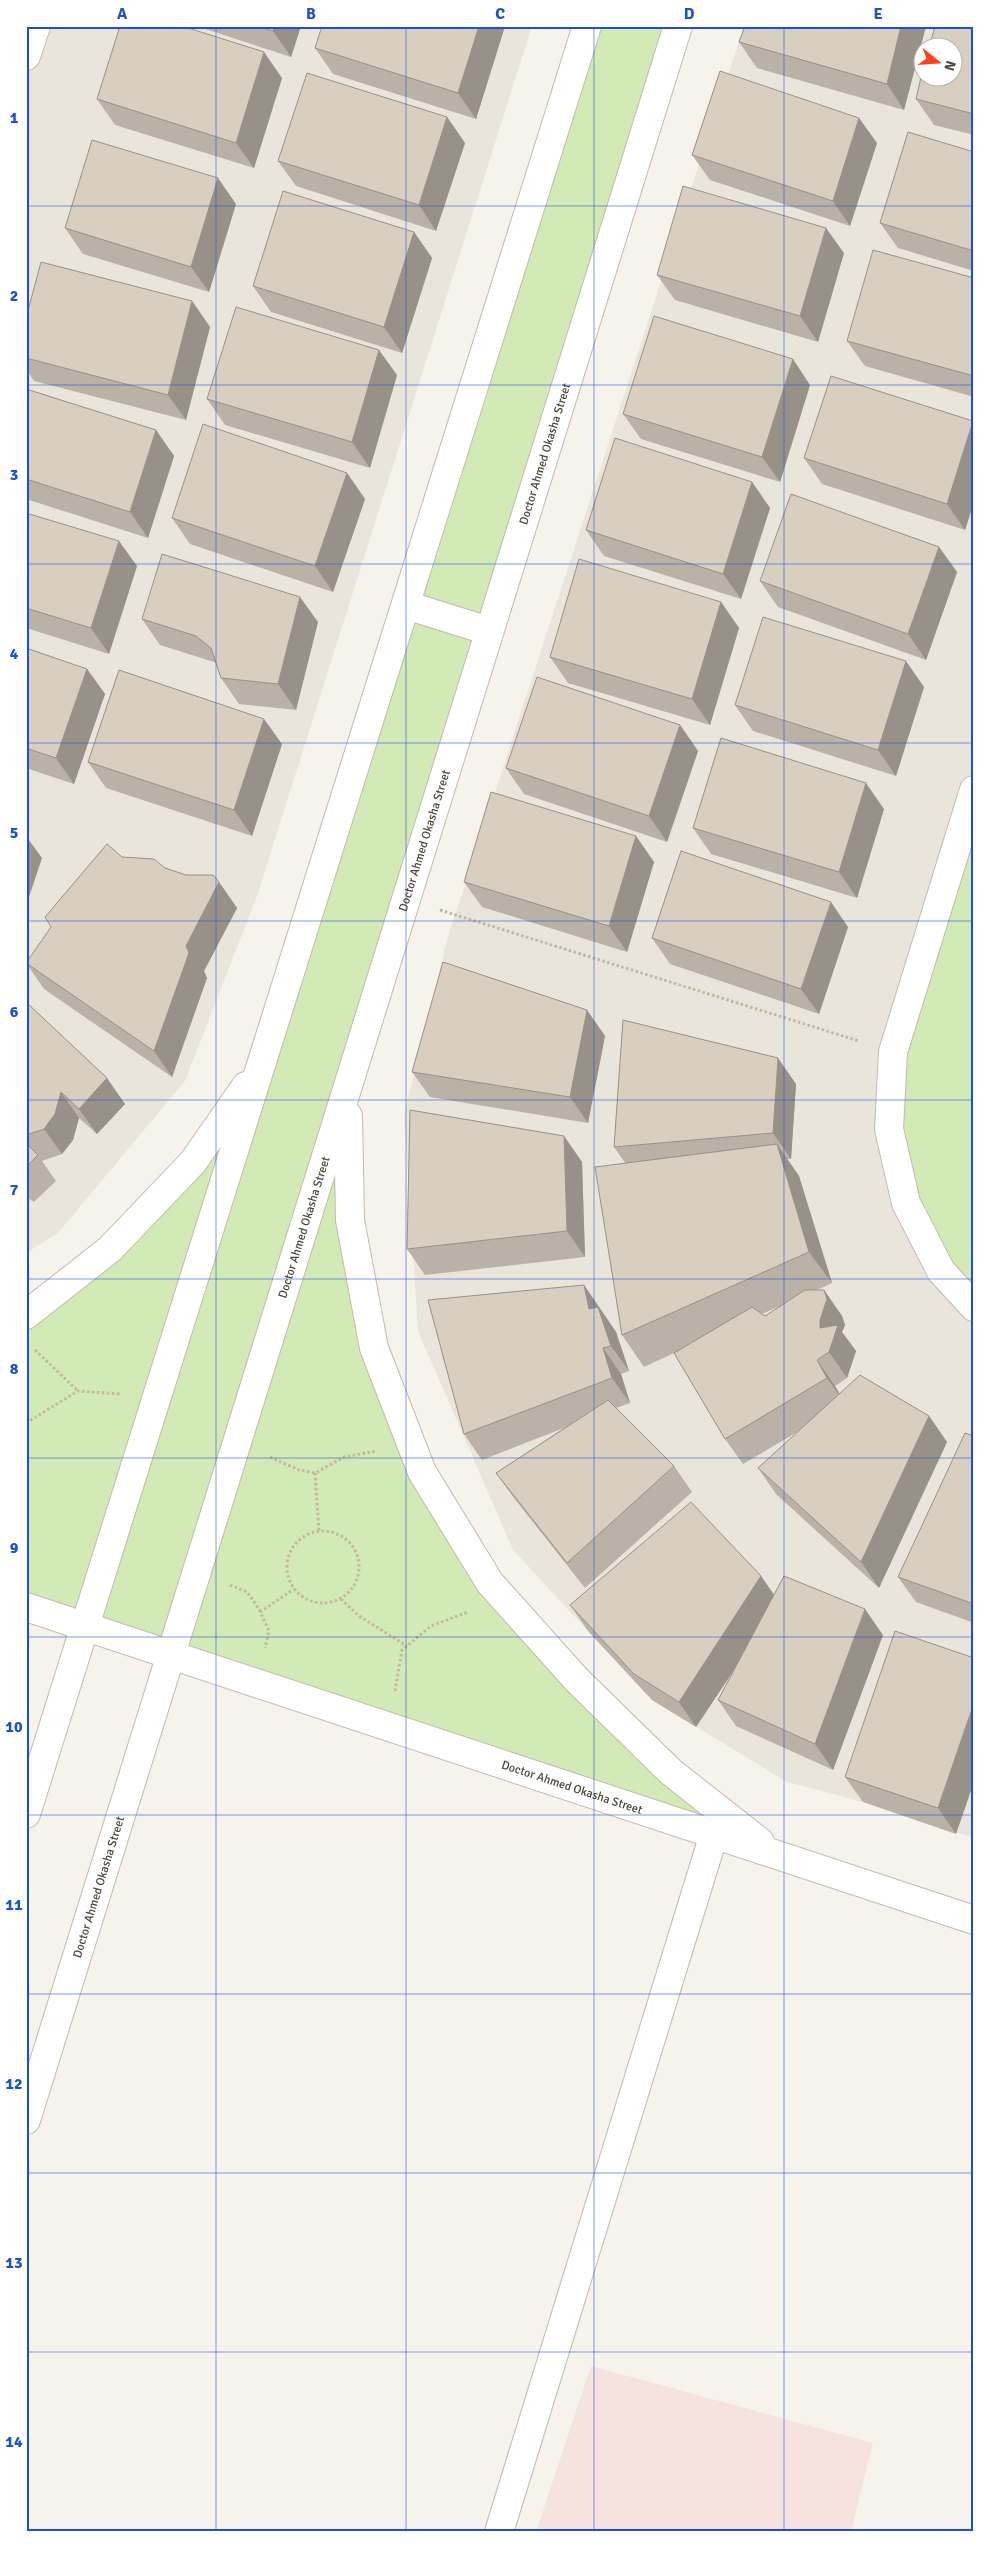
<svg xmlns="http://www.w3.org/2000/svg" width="1000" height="2558" viewBox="0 0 1000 2558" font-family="Signika,sans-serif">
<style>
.residential{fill:#eae5da;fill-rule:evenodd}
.medical{fill:#f6e3e0}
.green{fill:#d2eab5}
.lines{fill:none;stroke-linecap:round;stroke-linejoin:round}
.minor-casing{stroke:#c2bbae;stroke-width:30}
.path{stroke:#c4b79f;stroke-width:3;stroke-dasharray:2.5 2.5;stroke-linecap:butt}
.minor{stroke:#fff;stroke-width:28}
.wall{fill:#bab2a6;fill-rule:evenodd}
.shaded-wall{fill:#979187}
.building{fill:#d8cfc1;stroke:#979187}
.grid{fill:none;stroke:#1d4ed8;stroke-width:1;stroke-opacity:0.55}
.labels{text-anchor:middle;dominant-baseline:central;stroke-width:4;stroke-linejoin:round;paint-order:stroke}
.street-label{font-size:12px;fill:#4b4439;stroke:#fff}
.neatline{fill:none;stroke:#1d4ed8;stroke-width:2}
.grid-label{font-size:16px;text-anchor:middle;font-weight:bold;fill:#1d4ed8}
</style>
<rect width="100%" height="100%" fill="#f6f3ec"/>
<path class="residential" d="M 26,26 L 532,26 L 257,896 L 185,1081 L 58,1233 L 26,1253 Z
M 744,26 L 974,26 L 974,1838 L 863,1802 L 787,1782 L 652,1700 L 513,1550 L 418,1331 L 404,1115 L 448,937 ZM 922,48 L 952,48 L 952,78 L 922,78 Z"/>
<path class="medical" d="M 591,2366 L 873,2443 L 851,2532 L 536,2532 Z"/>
<path class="green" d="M 587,26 L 677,26 L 348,1091 L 374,1348 L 490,1583 L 775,1854 L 26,1607 L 26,1314 L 110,1249 L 261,1065 Z
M 974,790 L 974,1307 L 906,1203 L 893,1052 Z"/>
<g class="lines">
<defs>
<g id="minor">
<path d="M 26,56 L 36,26"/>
<path d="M 406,605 L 489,631"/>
<path d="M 974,790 L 893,1052 L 889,1129 L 906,1203 L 941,1271 L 974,1307"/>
<path d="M 348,1116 L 350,1220 L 374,1348 L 422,1472 L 490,1583 L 577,1680 L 671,1772 L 760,1842"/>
<path d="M 26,1315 L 110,1249 L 193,1162 L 246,1086"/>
<path id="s1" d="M 26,1607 L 974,1920"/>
<path d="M 26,1814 L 587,26"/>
<path id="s2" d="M 26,2120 L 678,26"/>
<path d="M 499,2532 L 714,1834"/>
</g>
</defs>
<use href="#minor" class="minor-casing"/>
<path class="path" d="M 440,910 L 859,1041
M 35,1350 L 78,1391
M 26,1423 L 78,1391 L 121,1394
M 270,1457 L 299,1470 L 315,1473 L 344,1457 L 376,1451
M 315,1473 L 319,1531
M287 1567a36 36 0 1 1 72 0a36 36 0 1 1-72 0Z
M 230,1585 L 247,1592 L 259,1609 L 269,1631 L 265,1648
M 341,1599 L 359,1616 L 407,1646
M 260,1612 L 294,1589
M 395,1691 L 402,1650 L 431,1626 L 468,1612"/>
<use href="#minor" class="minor"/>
</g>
<path class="wall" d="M 196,26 L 301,26 L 291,57 Z
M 505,26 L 476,119 L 333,74 L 315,48 Z
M 745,26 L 926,26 L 904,110 L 757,68 L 739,42 Z
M 974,26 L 974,135 L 934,125 L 916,99 Z
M 282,78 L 254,168 L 115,125 L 97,99 Z
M 447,117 L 465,143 L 436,231 L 296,186 L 278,161 Z
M 877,143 L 850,226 L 710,180 L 692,155 Z
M 974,152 L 974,271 L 898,248 L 880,223 Z
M 236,204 L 209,292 L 83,254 L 65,228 Z
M 414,232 L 432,258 L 402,353 L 271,312 L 253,286 Z
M 844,253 L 818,342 L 675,300 L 657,275 Z
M 974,278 L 974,397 L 865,366 L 847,341 Z
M 192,301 L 210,327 L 186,420 L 34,381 L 26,369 L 26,318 Z
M 397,375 L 370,468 L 225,425 L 207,399 Z
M 810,385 L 780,482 L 641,439 L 623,414 Z
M 26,389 L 156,430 L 174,456 L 148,538 L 26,499 Z
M 974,422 L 974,502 L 965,530 L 822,484 L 804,458 Z
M 347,473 L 365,499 L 333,592 L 190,544 L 172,518 Z
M 752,482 L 770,508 L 741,599 L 604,556 L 586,530 Z
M 26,513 L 137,566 L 109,654 L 26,628 Z
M 939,547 L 957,572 L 926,660 L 778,607 L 760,581 Z
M 721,602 L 739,628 L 710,725 L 568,683 L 550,657 Z
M 142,619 L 318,622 L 296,710 L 239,704 L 221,678 L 216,663 L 214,662 L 160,645 Z
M 26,648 L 87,669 L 105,694 L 74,784 L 26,768 Z
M 924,687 L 896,776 L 753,731 L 735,705 Z
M 680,725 L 698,751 L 667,842 L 524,794 L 506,768 Z
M 282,744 L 252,836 L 106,788 L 88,762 Z
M 884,809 L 857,898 L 711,854 L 693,828 Z
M 636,836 L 654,862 L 627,952 L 482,907 L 464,882 Z
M 122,857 L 165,868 L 186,875 L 219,882 L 237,908 L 204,971 L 207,978 L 172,1077 L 44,989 L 26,963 Z
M 848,927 L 819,1014 L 670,964 L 652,938 Z
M 26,1002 L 125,1104 L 97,1134 L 79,1118 L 73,1140 L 62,1154 L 42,1161 L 56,1181 L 34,1202 L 26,1197 Z
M 587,1010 L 605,1036 L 588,1123 L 430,1097 L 412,1072 Z
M 796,1084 L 791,1159 L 787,1159 L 799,1176 L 832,1283 L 817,1290 L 824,1290 L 842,1316 L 845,1325 L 842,1332 L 856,1351 L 847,1378 L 835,1386 L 839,1393 L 929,1416 L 947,1442 L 879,1588 L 776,1494 L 758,1468 L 799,1431 L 743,1464 L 725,1439 L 674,1353 L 644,1367 L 622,1335 L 626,1164 L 614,1147 ZM 780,1306 L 765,1316 L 762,1314 Z
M 564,1136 L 582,1162 L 585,1257 L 425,1275 L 407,1249 Z
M 584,1285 L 616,1332 L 629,1371 L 621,1374 L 630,1403 L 616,1408 L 674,1466 L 692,1492 L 585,1588 L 514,1498 L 496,1473 L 564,1428 L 482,1460 L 464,1434 Z
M 974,1436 L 974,1623 L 916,1602 L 898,1577 Z
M 761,1576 L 774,1595 L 883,1635 L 833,1770 L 736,1726 L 718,1700 L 734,1670 L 696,1727 L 652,1700 L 588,1631 L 570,1605 Z
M 974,1658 L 956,1834 L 863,1802 L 845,1777 Z"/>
<path class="shaded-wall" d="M 275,26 L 301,26 L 291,57 L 273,31 Z
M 479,26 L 505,26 L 476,119 L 458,93 Z
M 901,26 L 926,26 L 904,110 L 887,84 Z
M 264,52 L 282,78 L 254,168 L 236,143 Z
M 447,117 L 465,143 L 436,231 L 419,205 Z
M 859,118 L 877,143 L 850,226 L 833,201 Z
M 218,178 L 236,204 L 209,292 L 191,267 Z
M 826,228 L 844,253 L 818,342 L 800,316 Z
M 414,232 L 432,258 L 402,353 L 384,327 Z
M 192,301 L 210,327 L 186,420 L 168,395 Z
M 379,350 L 397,375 L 370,468 L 352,442 Z
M 793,359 L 810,385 L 780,482 L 762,457 Z
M 973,421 L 974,502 L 965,530 L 947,504 Z
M 156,430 L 174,456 L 148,538 L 130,512 Z
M 347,473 L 365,499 L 333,592 L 315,566 Z
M 752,482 L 770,508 L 741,599 L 723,574 Z
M 119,541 L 137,566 L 109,654 L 91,628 Z
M 939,547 L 957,572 L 926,660 L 908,634 Z
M 300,597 L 318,622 L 296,710 L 278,684 Z
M 721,602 L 739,628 L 710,725 L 692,699 Z
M 906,661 L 924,687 L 896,776 L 878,750 Z
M 87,669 L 105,694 L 74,784 L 56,758 Z
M 264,719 L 282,744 L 252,836 L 234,810 Z
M 680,725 L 698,751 L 667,842 L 649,816 Z
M 866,783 L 884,809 L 857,898 L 839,872 Z
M 26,836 L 42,858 L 26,906 Z
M 636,836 L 654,862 L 627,952 L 609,926 Z
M 219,882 L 237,908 L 204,971 L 207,978 L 172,1077 L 154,1051 L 186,946 Z
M 831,902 L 848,927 L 819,1014 L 801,989 Z
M 587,1010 L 605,1036 L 588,1123 L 570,1097 Z
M 778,1058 L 796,1084 L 791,1159 L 773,1133 Z
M 107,1078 L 125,1104 L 97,1134 L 79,1109 Z
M 61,1092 L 79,1118 L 73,1140 L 62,1154 L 44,1129 Z
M 564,1136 L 582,1162 L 585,1257 L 567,1231 Z
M 777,1144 L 799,1176 L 832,1283 L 809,1252 Z
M 584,1285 L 616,1332 L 629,1371 L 611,1346 L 589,1309 Z
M 824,1290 L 842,1316 L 845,1325 L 842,1332 L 856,1351 L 847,1378 L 829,1352 L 820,1328 L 820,1320 Z
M 603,1348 L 621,1374 L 630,1403 L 612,1378 Z
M 817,1360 L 835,1386 L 845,1403 L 827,1378 Z
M 929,1416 L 947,1442 L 879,1588 L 861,1562 Z
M 761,1576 L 779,1602 L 696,1727 L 679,1702 Z
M 865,1609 L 883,1635 L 833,1770 L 815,1744 Z
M 974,1703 L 974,1782 L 956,1834 L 938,1808 Z"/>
<path class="building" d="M 120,26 L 182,26 L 264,52 L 236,143 L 97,99 Z
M 257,26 L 275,26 L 273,31 Z
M 322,26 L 479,26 L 458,93 L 315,48 Z
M 745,26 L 901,26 L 887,84 L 739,42 Z
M 935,26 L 974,26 L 974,114 L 916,99 L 922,73 L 922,78 L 952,78 L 952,48 L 929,48 Z
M 720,71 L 859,118 L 833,201 L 692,155 Z
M 307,73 L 447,117 L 419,205 L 278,161 Z
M 908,132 L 974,152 L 974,251 L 880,223 Z
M 92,140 L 218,178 L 191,267 L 65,228 Z
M 683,186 L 826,228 L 800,316 L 657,275 Z
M 283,191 L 414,232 L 384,327 L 253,286 Z
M 873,250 L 974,278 L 974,376 L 847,341 Z
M 41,262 L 192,301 L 168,395 L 26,358 L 26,318 Z
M 236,307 L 379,350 L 352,442 L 207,399 Z
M 654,316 L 793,359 L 762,457 L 623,414 Z
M 831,376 L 973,421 L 947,504 L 804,458 Z
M 26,389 L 156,430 L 130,512 L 26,479 Z
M 203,424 L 347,473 L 315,566 L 172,518 Z
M 615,438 L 752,482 L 723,574 L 586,530 Z
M 791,494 L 939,547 L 908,634 L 760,581 Z
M 26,513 L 119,541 L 91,628 L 26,608 Z
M 162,554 L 300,597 L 278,684 L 221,678 L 211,648 L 196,636 L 142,619 Z
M 579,559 L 721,602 L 692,699 L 550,657 Z
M 763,617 L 906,661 L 878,750 L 735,705 Z
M 26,648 L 87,669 L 56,758 L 26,748 Z
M 119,670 L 264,719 L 234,810 L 88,762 Z
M 537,677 L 680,725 L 649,816 L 506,768 Z
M 721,738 L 866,783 L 839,872 L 693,828 Z
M 491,792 L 636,836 L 609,926 L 464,882 Z
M 107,844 L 122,857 L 154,859 L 165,868 L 186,875 L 213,875 L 219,882 L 186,946 L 189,953 L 154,1051 L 26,963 L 51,927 L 45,917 Z
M 681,851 L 831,902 L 801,989 L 652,938 Z
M 443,962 L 587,1010 L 570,1097 L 412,1072 Z
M 26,1002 L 107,1078 L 79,1109 L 61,1092 L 55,1114 L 44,1129 L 26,1135 Z
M 623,1020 L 778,1058 L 773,1133 L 614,1147 Z
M 410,1110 L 564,1136 L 567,1231 L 407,1249 Z
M 26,1143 L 38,1155 L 26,1167 Z
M 777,1144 L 809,1252 L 622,1335 L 595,1167 Z
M 584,1285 L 589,1309 L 598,1307 L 611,1346 L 603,1348 L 612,1378 L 464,1434 L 428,1300 Z
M 805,1290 L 824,1290 L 827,1299 L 820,1320 L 820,1328 L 838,1325 L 829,1352 L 817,1360 L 827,1378 L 725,1439 L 674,1353 L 752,1307 L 765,1316 Z
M 860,1375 L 929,1416 L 861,1562 L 758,1468 Z
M 608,1400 L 674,1466 L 567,1563 L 496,1473 Z
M 965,1433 L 974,1436 L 974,1604 L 898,1577 Z
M 691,1502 L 761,1576 L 679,1702 L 634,1674 L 570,1605 Z
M 784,1576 L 865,1609 L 815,1744 L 718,1700 Z
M 895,1631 L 974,1658 L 974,1703 L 938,1808 L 845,1777 Z"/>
<path class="grid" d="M 216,26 L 216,2532M 406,26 L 406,2532M 594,26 L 594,2532M 784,26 L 784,2532M 26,206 L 974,206M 26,385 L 974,385M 26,564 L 974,564M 26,743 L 974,743M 26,921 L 974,921M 26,1100 L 974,1100M 26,1279 L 974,1279M 26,1458 L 974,1458M 26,1637 L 974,1637M 26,1815 L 974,1815M 26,1994 L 974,1994M 26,2173 L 974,2173M 26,2352 L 974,2352"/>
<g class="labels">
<g class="street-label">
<text stroke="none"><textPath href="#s2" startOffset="1745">Doctor Ahmed Okasha Street</textPath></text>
<text stroke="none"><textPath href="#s2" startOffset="1340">Doctor Ahmed Okasha Street</textPath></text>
<text stroke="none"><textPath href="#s2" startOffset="935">Doctor Ahmed Okasha Street</textPath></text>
<text stroke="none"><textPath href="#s1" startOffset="575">Doctor Ahmed Okasha Street</textPath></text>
<text stroke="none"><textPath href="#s2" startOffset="244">Doctor Ahmed Okasha Street</textPath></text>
</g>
</g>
<rect width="1000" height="2558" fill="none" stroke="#ffffff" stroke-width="55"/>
<g transform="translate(938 62) rotate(107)"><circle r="24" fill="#ffffff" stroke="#b7b4b0"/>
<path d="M0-4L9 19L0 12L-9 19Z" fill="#fc3f1d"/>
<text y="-8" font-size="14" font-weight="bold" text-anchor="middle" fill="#4b4439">N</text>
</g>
<rect x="28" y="28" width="944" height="2502" class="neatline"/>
<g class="grid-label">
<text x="122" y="19">A</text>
<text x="311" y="19">B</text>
<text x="500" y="19">C</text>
<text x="689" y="19">D</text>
<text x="878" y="19">E</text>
<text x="14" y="123">1</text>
<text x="14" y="301">2</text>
<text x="14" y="480">3</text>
<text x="14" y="659">4</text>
<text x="14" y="838">5</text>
<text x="14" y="1017">6</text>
<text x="14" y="1195">7</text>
<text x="14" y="1374">8</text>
<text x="14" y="1553">9</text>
<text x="14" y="1732">10</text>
<text x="14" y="1910">11</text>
<text x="14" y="2089">12</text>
<text x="14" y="2268">13</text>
<text x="14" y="2447">14</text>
</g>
</svg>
